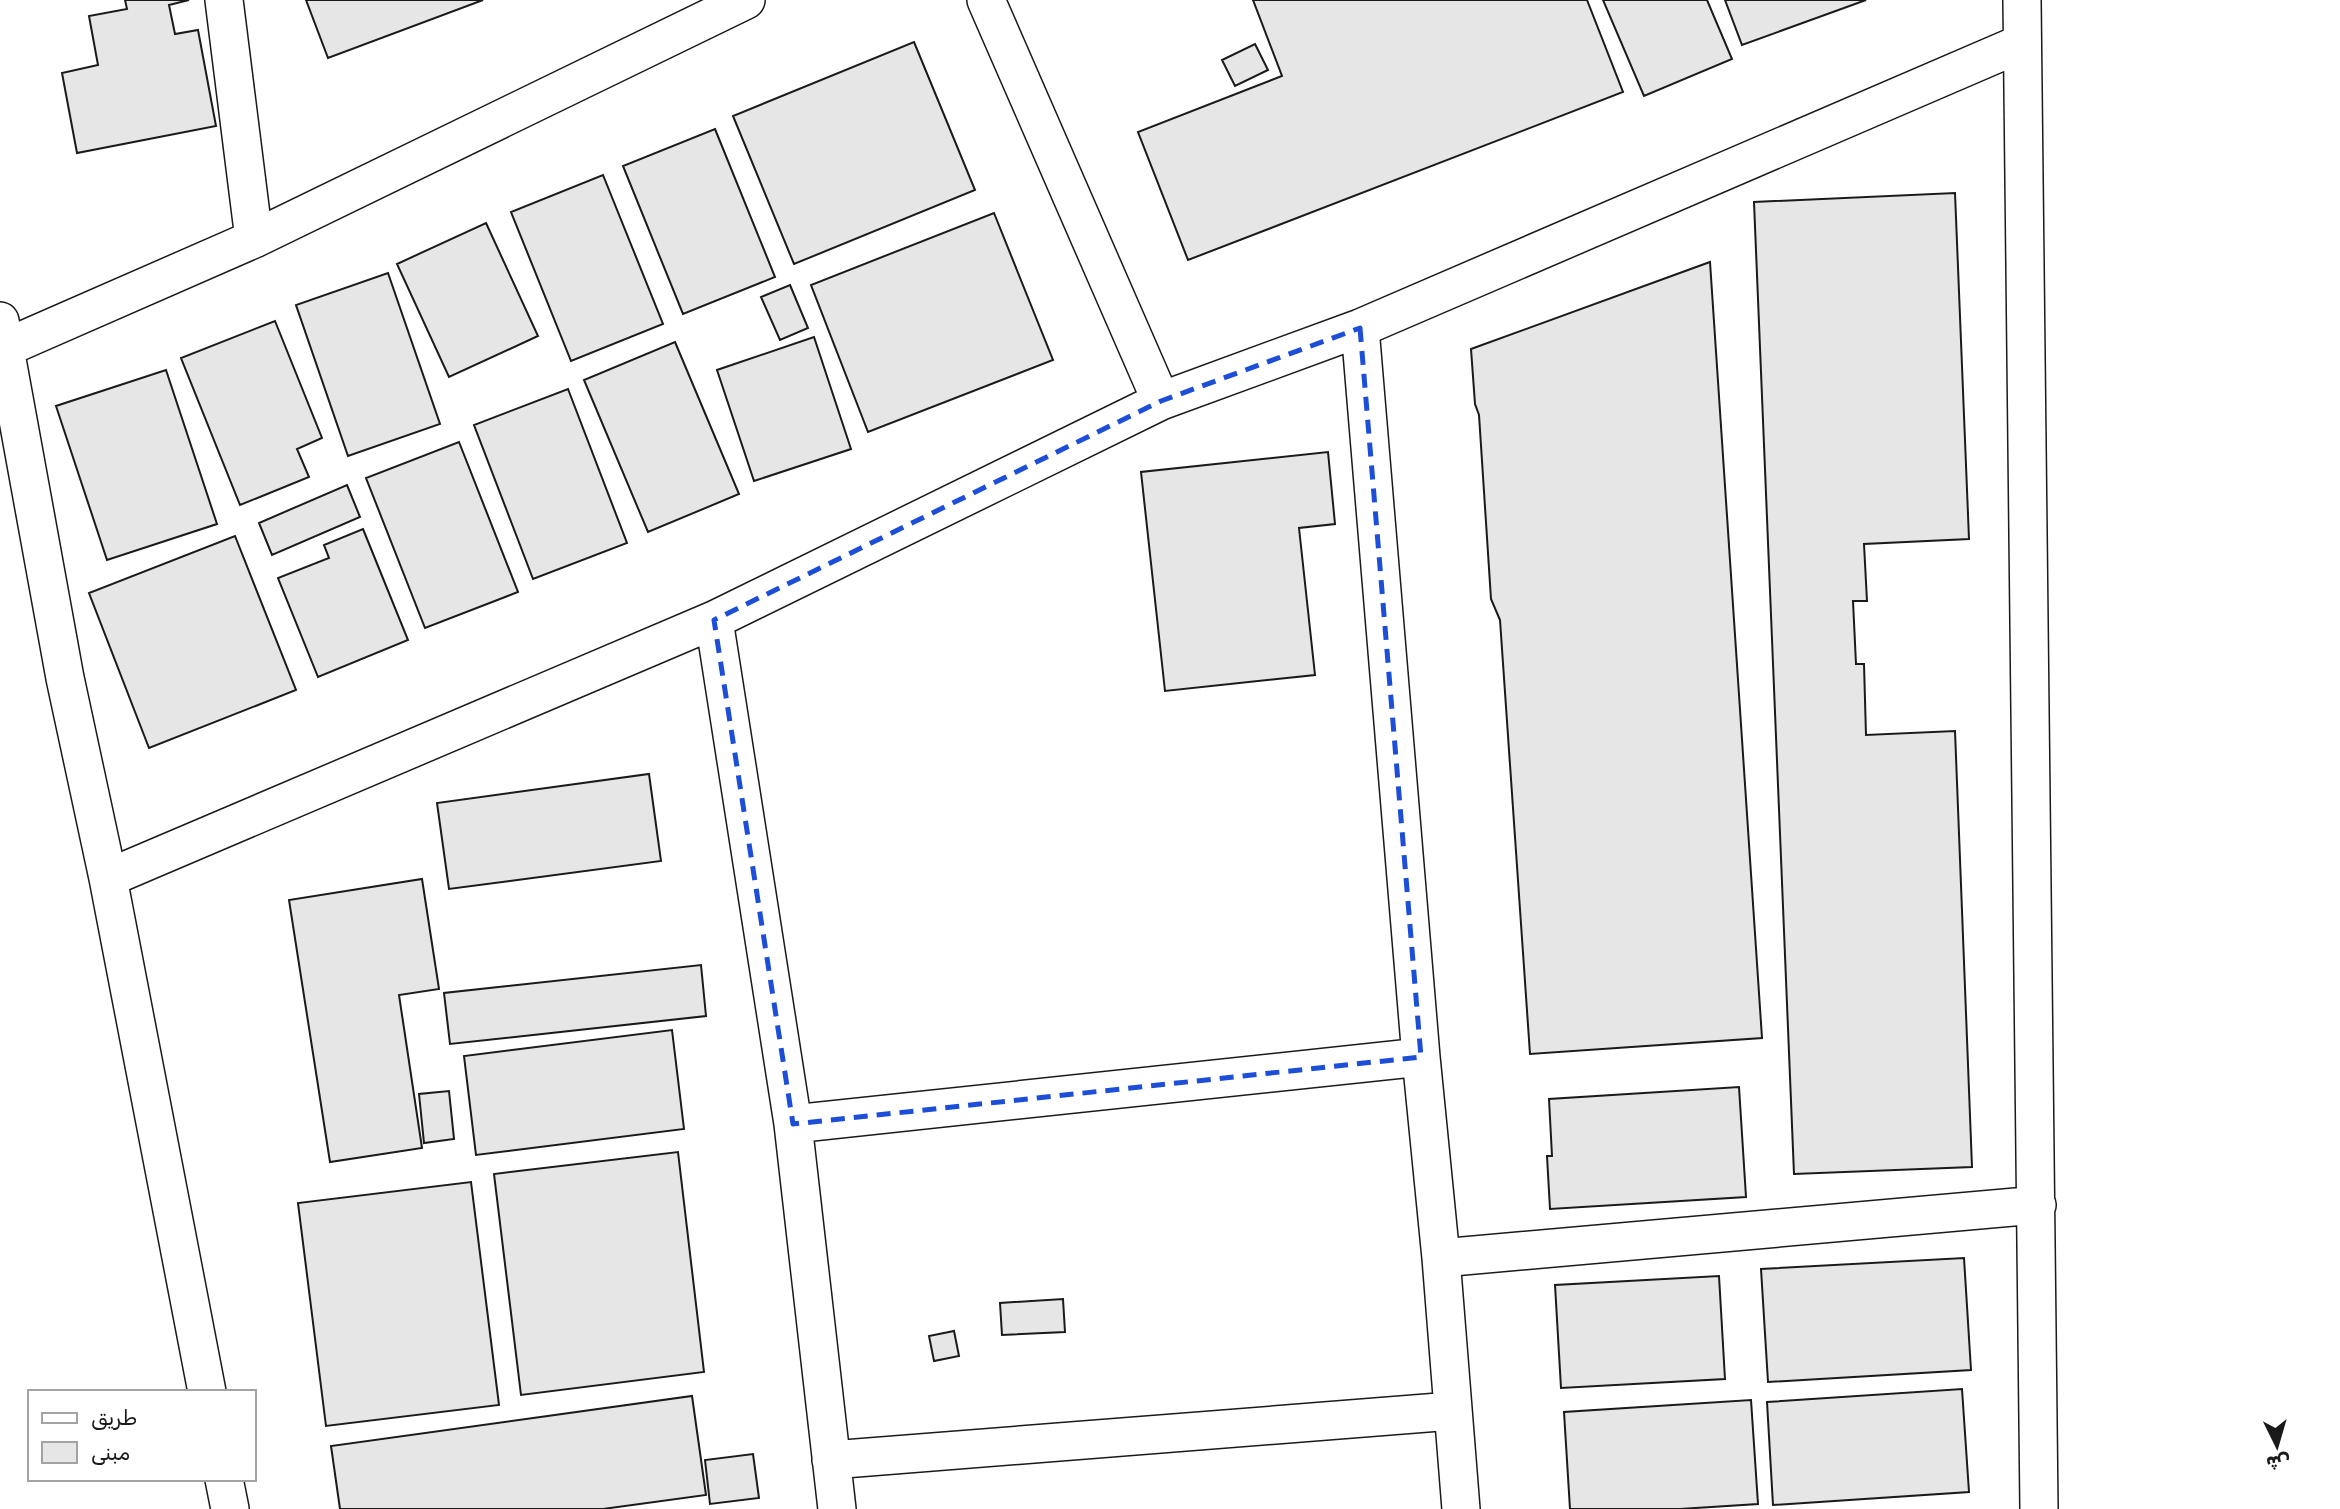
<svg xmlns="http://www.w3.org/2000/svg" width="2340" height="1509" viewBox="0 0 2340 1509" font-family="Rubik,'Noto Naskh Arabic',sans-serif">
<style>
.building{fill:#e6e6e6;stroke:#1a1a1a;stroke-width:2}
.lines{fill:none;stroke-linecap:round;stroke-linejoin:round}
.street-casing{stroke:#1a1a1a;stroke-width:40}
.street{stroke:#fff;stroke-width:37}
.marked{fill:none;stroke:#1d4ed8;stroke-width:5;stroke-dasharray:14 9;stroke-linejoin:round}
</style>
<rect width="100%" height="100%" fill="#fff"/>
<path class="building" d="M 125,0 L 189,0 L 169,5 L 175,34 L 198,30 L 216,126 L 77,153 L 62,73 L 98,65 L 89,16 L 127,9 Z
M 306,0 L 483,0 L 328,58 Z
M 1253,0 L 1587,0 L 1623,92 L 1188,260 L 1138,132 L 1282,76 Z
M 1603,0 L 1707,0 L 1732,59 L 1644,96 Z
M 1725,0 L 1866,0 L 1742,45 Z
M 914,42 L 975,190 L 794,264 L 733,116 Z
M 1255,44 L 1268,70 L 1235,86 L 1222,60 Z
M 715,129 L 775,277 L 683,314 L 623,166 Z
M 603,175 L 663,324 L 571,361 L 511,212 Z
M 1955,193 L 1969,539 L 1864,544 L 1867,601 L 1853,601 L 1856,664 L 1864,664 L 1866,735 L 1955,731 L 1972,1167 L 1794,1174 L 1754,202 Z
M 994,213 L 1053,360 L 868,432 L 811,285 Z
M 486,223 L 538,336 L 449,377 L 397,264 Z
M 1710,262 L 1762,1038 L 1530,1054 L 1500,620 L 1491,599 L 1479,415 L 1475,404 L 1471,349 Z
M 388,273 L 440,424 L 348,456 L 296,305 Z
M 790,285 L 808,328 L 780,340 L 761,297 Z
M 275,321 L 322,438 L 297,449 L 309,477 L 240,505 L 181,358 Z
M 814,337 L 851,449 L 754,481 L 717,370 Z
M 675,342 L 739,494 L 648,532 L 584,380 Z
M 166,370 L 217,524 L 107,560 L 56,406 Z
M 568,389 L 627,543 L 533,579 L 474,425 Z
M 459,442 L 518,592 L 425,628 L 366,478 Z
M 1328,452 L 1335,524 L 1299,528 L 1315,675 L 1165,691 L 1141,472 Z
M 347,485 L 360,517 L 272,555 L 259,523 Z
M 363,529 L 408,640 L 318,677 L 278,578 L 329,558 L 324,545 Z
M 235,536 L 296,690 L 149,748 L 89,593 Z
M 649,774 L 661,861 L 449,889 L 437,803 Z
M 422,879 L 439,989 L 399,995 L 422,1148 L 330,1162 L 289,900 Z
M 701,965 L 706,1016 L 450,1044 L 444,993 Z
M 672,1030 L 684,1129 L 476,1155 L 464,1056 Z
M 1739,1087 L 1746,1197 L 1550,1209 L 1547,1156 L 1552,1156 L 1549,1099 Z
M 449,1091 L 454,1139 L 424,1143 L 419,1094 Z
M 678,1152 L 704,1372 L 521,1395 L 494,1174 Z
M 471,1182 L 499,1405 L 326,1426 L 298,1203 Z
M 1964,1258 L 1971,1370 L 1768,1382 L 1761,1269 Z
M 1719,1276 L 1725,1379 L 1561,1388 L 1555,1285 Z
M 1063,1299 L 1065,1332 L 1002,1335 L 1000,1303 Z
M 954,1331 L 959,1356 L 934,1361 L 929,1336 Z
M 1962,1389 L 1969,1492 L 1773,1505 L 1767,1402 Z
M 692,1396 L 706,1495 L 603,1509 L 340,1509 L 331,1446 Z
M 1751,1400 L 1758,1504 L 1680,1509 L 1570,1509 L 1564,1412 Z
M 753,1454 L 759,1498 L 710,1504 L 705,1460 Z"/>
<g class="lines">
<defs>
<path id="street" d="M 224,0 L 254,239
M 986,0 L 1161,401
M 2022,0 L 2039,1509
M 0,321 L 65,678 L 108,878 L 207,1392
M 1360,328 L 1421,1057 L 1441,1258 L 1461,1509
M 5,348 L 254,239 L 746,0
M 714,620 L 793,1124 L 837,1509
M 108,878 L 714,620 L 1161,401 L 1360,328 L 2022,43
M 793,1124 L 1421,1057
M 1441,1258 L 2037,1205
M 831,1460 L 1452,1411
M 224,1479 L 230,1509"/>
</defs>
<use href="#street" class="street-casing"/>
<use href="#street" class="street"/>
</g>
<path class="marked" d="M 1360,328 L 1421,1057 L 793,1124 L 714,620 L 1161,401 Z"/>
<rect x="28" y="1390" width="228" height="91" fill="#ffffff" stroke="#a3a3a3" stroke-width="2"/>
<rect x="42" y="1413" width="35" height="10" fill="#ffffff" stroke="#a3a3a3" stroke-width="2"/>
<text x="91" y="1425" font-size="21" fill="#1a1a1a">طريق</text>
<rect x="42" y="1442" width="35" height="21" fill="#e6e6e6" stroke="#a3a3a3" stroke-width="2"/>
<text x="91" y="1460" font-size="21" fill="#1a1a1a">مبنى</text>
<g transform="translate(2277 1446) rotate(175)" stroke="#ffffff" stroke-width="5" paint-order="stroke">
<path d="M0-5L12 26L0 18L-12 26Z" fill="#1a1a1a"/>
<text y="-10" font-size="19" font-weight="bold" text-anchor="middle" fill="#1a1a1a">ش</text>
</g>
</svg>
